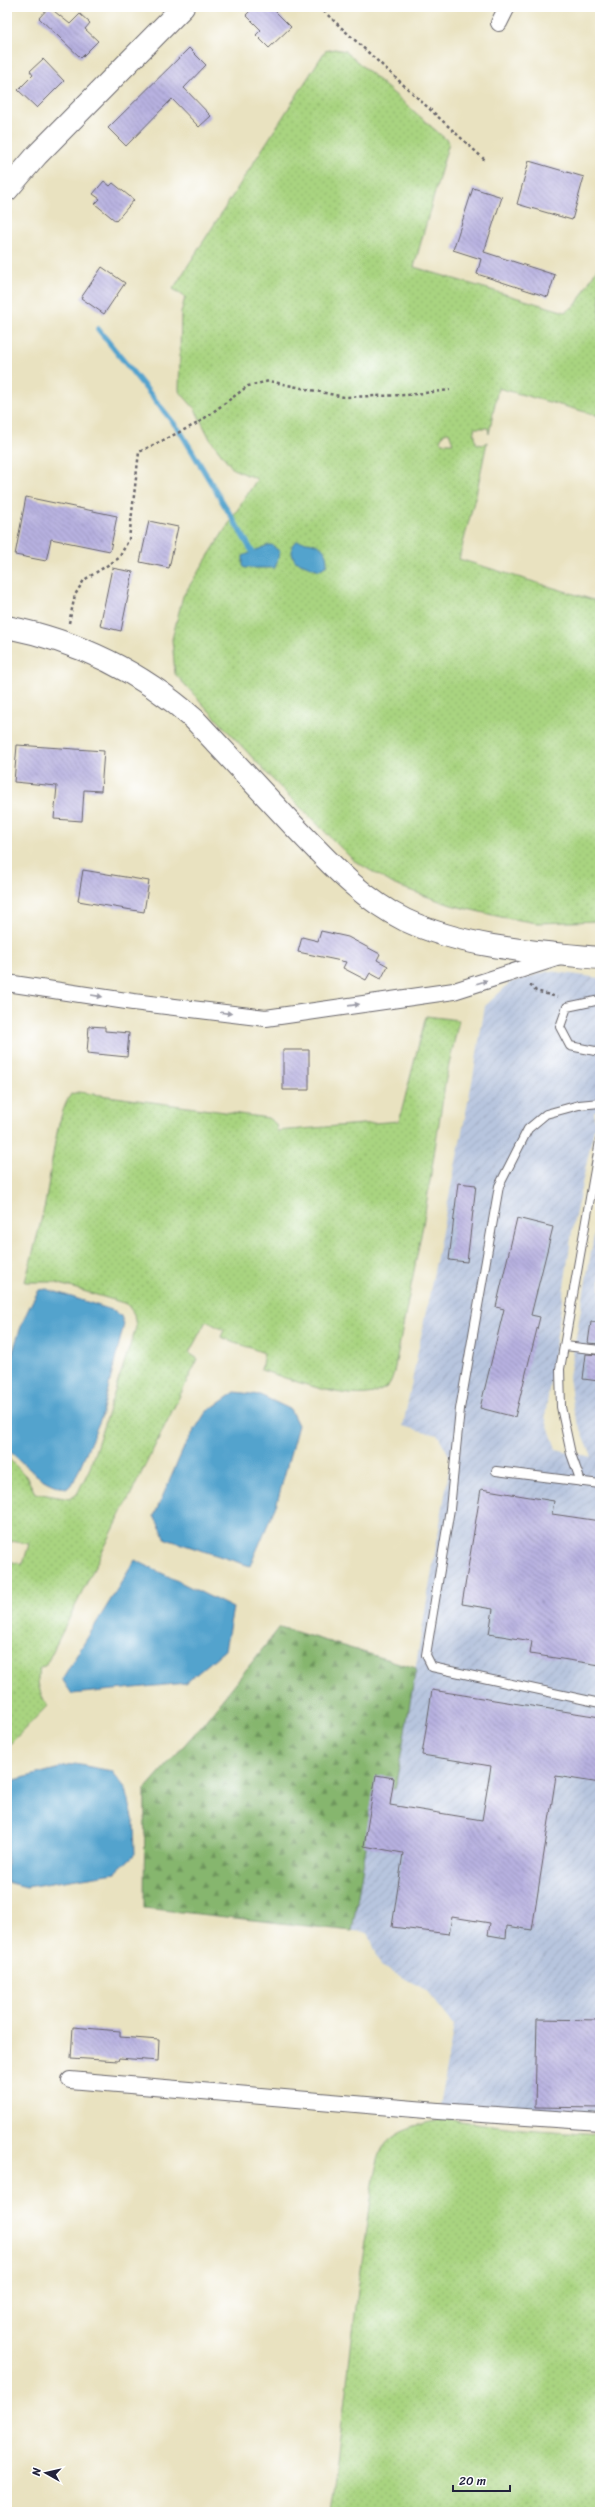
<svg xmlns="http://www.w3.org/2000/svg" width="607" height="2519" viewBox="0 0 607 2519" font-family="Sriracha,sans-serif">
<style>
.industrial{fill:url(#industrial-furrows)}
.grass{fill:url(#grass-dots);stroke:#667b5e;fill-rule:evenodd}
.forest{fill:url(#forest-firs);stroke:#546c54}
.water{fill:#53a3cd;stroke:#3a6284}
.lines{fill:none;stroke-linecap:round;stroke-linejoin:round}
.stream{stroke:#53a3cd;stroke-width:5.5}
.building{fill:url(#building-back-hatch)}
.lane-casing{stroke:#68656a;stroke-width:10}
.street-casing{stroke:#68656a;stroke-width:18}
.secondary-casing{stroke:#68656a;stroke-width:24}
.path{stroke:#68656a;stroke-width:2.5;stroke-dasharray:3 3;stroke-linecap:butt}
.lane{stroke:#fff;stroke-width:8}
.street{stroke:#fff;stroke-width:16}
.secondary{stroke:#fff;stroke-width:22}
.oneway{fill:#9c9ca7}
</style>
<defs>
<pattern id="industrial-furrows" width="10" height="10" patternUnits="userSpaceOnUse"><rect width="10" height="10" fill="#b7c5de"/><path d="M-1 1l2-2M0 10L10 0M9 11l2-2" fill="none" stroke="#9da9bf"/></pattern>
<pattern id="grass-dots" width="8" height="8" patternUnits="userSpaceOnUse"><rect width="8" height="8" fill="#a9d480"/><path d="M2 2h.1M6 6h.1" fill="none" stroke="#91b670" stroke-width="1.8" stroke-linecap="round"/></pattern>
<pattern id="forest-firs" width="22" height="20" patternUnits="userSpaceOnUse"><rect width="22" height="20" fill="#86b66e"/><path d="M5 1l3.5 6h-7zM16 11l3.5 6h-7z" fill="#6d945c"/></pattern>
<pattern id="building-back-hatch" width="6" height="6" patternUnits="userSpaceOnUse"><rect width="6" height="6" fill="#b7b1e0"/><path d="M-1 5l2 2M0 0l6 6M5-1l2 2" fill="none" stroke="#9490b7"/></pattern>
</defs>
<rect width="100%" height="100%" fill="#fff"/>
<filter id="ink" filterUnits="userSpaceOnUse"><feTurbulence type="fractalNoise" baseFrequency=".025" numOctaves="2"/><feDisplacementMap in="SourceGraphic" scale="8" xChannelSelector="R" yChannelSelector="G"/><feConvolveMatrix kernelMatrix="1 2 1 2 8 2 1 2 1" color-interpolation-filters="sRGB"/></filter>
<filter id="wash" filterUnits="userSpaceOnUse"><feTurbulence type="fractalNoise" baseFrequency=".012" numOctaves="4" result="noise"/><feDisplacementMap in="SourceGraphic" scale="16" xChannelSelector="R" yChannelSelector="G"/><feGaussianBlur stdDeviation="0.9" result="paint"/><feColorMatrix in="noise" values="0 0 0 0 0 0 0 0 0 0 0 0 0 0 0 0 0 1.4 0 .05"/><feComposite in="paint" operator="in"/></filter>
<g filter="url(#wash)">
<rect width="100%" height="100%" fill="#e9e2c0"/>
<path class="industrial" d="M 549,971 L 600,978 L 600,1111 L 594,1111 L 595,1125 L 573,1225 L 545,1417 L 556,1449 L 592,1457 L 574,1413 L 569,1377 L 600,1201 L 600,2122 L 438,2111 L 454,2025 L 426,1990 L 381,1966 L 368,1932 L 352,1931 L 376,1788 L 395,1788 L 451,1459 L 438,1435 L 403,1426 L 473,1077 L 485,1006 L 511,982 Z"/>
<path class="grass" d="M 335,49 L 345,51 L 449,142 L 414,267 L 565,312 L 576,305 L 600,263 L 600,416 L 498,388 L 489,434 L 488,428 L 474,428 L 476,443 L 482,445 L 487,442 L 477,490 L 459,559 L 600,602 L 600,921 L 537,923 L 501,917 L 451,905 L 395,885 L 353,860 L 273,780 L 175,674 L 172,639 L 183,596 L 257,479 L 233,469 L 210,439 L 195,409 L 179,391 L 181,313 L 185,297 L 173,289 L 325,51 ZM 449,432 L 453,443 L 442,443 L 440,440 L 444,433 Z
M 426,1016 L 459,1020 L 446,1078 L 423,1225 L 394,1372 C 392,1378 391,1384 385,1388 C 358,1407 290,1379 261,1370 L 264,1353 L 221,1337 L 224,1330 L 206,1321 L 189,1353 L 198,1359 L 46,1665 L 40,1668 C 35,1683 40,1692 47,1706 L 7,1747 L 7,1561 L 23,1564 L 29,1544 L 11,1541 L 7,1555 L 7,1461 L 9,1459 L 26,1476 L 35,1493 L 70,1499 L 77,1494 L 89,1470 L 136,1327 L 134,1314 L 127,1304 L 53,1282 L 25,1282 C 32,1256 39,1230 45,1204 C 51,1175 55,1117 71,1094 L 79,1092 L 268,1118 L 276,1124 L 277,1131 L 399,1121 Z
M 445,2119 L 522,2129 L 600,2134 L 600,2512 L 330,2512 C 345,2413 353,2313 369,2215 C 372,2196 374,2158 385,2144 C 398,2127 426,2123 445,2119 Z"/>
<path class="forest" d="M 280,1627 L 416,1668 L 395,1789 L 376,1788 L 352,1931 L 144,1908 L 145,1789 L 202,1725 Z"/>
<path class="water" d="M 296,541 C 314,542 328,544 327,565 L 319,570 L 295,561 L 292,553 L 292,545 Z
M 268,545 L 272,545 L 280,552 L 275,568 L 245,568 L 243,566 L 243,556 Z
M 47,1289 L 115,1311 L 121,1316 L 124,1324 L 101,1418 L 74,1481 L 68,1488 C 43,1487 25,1464 7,1449 C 7,1427 4,1403 7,1381 C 12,1350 22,1316 39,1290 Z
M 235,1392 L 260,1395 L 290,1409 L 298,1425 L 277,1503 L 250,1566 L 166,1539 L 154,1516 L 185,1445 L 206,1412 Z
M 135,1560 L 233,1608 L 225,1650 L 186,1683 L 72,1694 L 62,1679 Z
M 75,1764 L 112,1771 L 126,1789 L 134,1822 L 135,1854 L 115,1873 L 26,1887 L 7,1882 L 7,1782 Z"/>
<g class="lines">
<path class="stream" d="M 98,329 L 180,431 L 252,551"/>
</g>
<g id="blocks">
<path class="building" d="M 49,7 L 70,24 L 80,14 L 90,23 L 85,29 L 98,41 L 81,58 L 39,18 Z
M 254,7 L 271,7 L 291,27 L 269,48 L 256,35 L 261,30 L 246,15 Z
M 189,48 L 206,65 L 184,88 L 211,116 L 199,127 L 172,99 L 126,146 L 108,128 Z
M 43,59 L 64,81 L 37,108 L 18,90 L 33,75 L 30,71 Z
M 529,161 L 584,177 L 572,220 L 517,204 Z
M 104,181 L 110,186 L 113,183 L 134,200 L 116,221 L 95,204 L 100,199 L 93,194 Z
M 473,188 L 502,197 L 484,252 L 555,275 L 548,297 L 477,274 L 481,259 L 453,250 Z
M 102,267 L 125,283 L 104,314 L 81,298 Z
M 26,497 L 117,516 L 110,551 L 51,539 L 46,561 L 15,555 Z
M 149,521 L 178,527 L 169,568 L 140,562 Z
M 112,568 L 133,572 L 121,631 L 100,626 Z
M 17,745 L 104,751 L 101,791 L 84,790 L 82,821 L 54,819 L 57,786 L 14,782 Z
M 83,870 L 149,881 L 144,912 L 78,901 Z
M 321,931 L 348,937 L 380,954 L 377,960 L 388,966 L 381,979 L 370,973 L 366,980 L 343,968 L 346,962 L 298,952 L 302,937 L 318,941 Z
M 89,1026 L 105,1027 L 105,1031 L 129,1033 L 127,1057 L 87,1053 Z
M 283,1050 L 309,1050 L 309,1090 L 283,1090 Z
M 458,1183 L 476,1185 L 467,1262 L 449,1260 Z
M 517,1218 L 553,1227 L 531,1315 L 540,1317 L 515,1417 L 480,1408 L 504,1309 L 496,1307 Z
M 591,1322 L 600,1323 L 600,1344 L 588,1343 Z
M 586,1354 L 600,1355 L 599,1381 L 583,1379 Z
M 481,1489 L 554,1501 L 552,1514 L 600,1521 L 600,1665 L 530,1654 L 532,1641 L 489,1634 L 493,1609 L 462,1604 Z
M 432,1690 L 600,1717 L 600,1783 L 556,1776 L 532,1930 L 507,1926 L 506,1938 L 488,1935 L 490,1923 L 452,1917 L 449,1934 L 392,1927 L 403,1853 L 364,1846 L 376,1775 L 394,1778 L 390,1805 L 482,1820 L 491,1766 L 422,1755 Z
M 537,2019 L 600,2020 L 600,2108 L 535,2107 Z
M 73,2027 L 120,2031 L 120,2037 L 159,2040 L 158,2061 L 119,2058 L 118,2061 L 71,2058 Z"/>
</g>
</g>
<g filter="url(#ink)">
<use href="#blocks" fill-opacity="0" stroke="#68656a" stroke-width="1"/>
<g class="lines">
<defs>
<path id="lane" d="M 600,1000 L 567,1007 L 560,1027 L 570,1046 L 600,1052
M 600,1103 L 579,1105 L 546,1114 L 528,1129 L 499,1186 L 460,1409 L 450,1509 L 426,1655 L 432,1667 L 600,1703
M 565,1346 L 600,1350
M 496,1471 L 600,1484
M 581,1482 L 571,1454 L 561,1407 L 560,1369 L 600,1141"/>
<path id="street" d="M 499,23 L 507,7
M 7,983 L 133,1002 L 266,1018 L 454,991 L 560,957
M 70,2080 L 438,2111 L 600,2122"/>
<path id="secondary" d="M 7,190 L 37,155 L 183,7
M 7,627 C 77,641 141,672 194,719 C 227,754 260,790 293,825 C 327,860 360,898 405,920 C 465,948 535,952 600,958"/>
</defs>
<use href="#lane" class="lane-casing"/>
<use href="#street" class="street-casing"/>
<use href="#secondary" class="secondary-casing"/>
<path class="path" d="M 319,7 L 486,161
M 69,623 L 75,595 L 84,580 L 119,558 L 129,539 L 139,452 L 198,423 L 248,386 L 269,381 L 344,397 L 407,395 L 450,390
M 530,985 L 536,991 L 557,997"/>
<use href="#lane" class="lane"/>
<use href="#street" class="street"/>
<use href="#secondary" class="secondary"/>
</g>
<defs><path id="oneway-solid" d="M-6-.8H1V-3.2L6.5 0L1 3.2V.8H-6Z"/></defs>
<g class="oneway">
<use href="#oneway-solid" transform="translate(482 982) rotate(-18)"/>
<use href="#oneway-solid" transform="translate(97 996) rotate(9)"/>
<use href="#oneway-solid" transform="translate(354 1005) rotate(-8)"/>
<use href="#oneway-solid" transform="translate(226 1013) rotate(7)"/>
</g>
</g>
<rect width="607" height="2519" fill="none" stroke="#fff" stroke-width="24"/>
<g transform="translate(46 2473) rotate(278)" stroke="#ffffff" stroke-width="3" paint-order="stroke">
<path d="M0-3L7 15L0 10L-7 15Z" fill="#22223b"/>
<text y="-6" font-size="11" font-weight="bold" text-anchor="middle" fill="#22223b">N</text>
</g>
<path d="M453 2485v6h57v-6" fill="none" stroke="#22223b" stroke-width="2"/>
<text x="459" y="2485" font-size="12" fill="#22223b" stroke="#ffffff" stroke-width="3" paint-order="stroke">20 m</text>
</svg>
